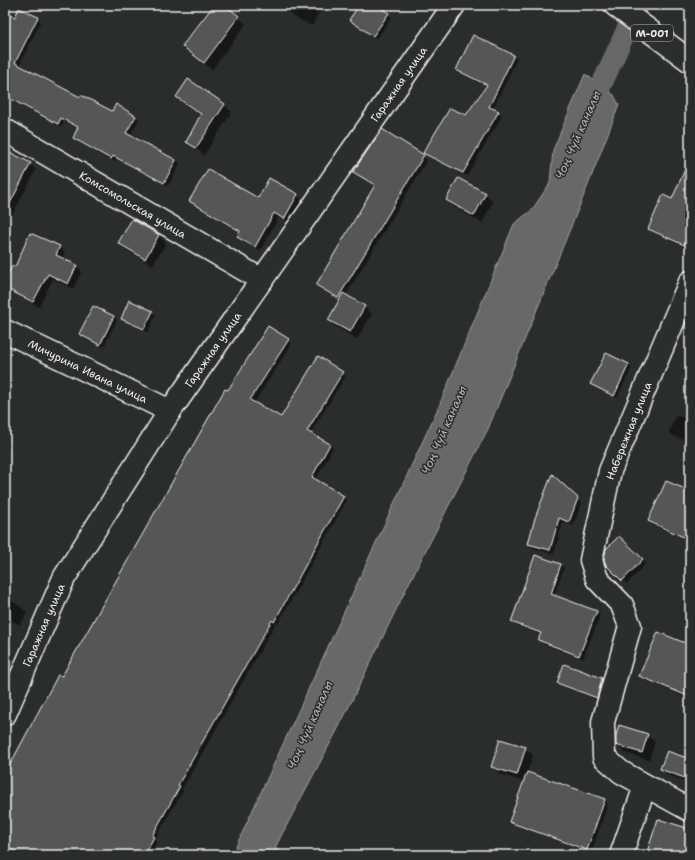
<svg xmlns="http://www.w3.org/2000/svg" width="695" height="860" viewBox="0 0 695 860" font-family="'Shantell Sans',sans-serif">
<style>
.water{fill:#676866;stroke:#9f9f9a}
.shadow{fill:#0007}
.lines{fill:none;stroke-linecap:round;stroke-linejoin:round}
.canal{stroke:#676866;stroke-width:21}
.building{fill:#555756;stroke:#f4f1e8}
.minor-casing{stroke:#f4f1e8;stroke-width:25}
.major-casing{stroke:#f4f1e8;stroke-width:25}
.minor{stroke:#2a2d2e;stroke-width:22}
.major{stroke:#2a2d2e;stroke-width:22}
.labels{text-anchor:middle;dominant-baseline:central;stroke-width:3;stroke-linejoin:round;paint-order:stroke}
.shield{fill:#2a2d2e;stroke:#b7b6b0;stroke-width:1}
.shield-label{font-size:10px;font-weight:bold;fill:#f4f1e8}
.street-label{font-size:11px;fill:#f4f1e8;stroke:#2a2d2e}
.water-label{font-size:12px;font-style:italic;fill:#b5b3ae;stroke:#2a2d2e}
</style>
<rect width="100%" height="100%" fill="#2a2d2e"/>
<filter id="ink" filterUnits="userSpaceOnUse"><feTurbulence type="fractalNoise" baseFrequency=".025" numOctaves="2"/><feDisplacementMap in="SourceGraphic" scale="8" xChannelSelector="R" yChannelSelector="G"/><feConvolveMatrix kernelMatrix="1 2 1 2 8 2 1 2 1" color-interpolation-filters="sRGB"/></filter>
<g filter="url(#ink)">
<path class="water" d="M 585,74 L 614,95 L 619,105 L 586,190 L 488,429 L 407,587 L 342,721 L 282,834 L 275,848 L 286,855 L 232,855 L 439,406 L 514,224 L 532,210 L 550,183 L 553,150 Z"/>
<path class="shadow" d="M 215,5 L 223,5 L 246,24 L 212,70 L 184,46 Z
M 292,5 L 323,5 L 312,26 L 294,17 L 289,12 Z
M 360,5 L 374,5 L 392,17 L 377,39 L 350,20 Z
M 5,14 L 15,19 L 37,17 L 41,21 L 19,66 L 80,99 L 113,112 L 135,116 L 139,120 L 130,136 L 176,160 L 180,164 L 168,186 L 117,159 L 115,162 L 78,141 L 75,137 L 79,128 L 65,121 L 62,127 L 5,97 Z
M 513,55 L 517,59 L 493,109 L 502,116 L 467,176 L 428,156 L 424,153 L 466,117 L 487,86 L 460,74 L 457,70 Z
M 189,81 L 225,105 L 232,112 L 204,155 L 187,142 L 202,115 L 185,105 L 178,97 Z
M 6,152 L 31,164 L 36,170 L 5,228 Z
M 423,156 L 427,160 L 346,295 L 365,307 L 372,314 L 357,339 L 336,327 L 329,320 L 340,300 L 317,284 L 376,186 L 355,172 Z
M 690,174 L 690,242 L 687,248 L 652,232 L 649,229 L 673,201 Z
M 459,179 L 486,194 L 493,202 L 482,223 L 454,207 L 447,200 Z
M 297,195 L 302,200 L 289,222 L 279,217 L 260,251 L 243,241 L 238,237 L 241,232 L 195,206 L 191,201 L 258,200 Z
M 132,220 L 159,235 L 166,243 L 153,265 L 126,250 L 119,243 Z
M 31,234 L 60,247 L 65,253 L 62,259 L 77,266 L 82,271 L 73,289 L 53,279 L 39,307 L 5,288 L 5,282 L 16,269 Z
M 152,312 L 156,315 L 148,332 L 126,322 L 122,318 Z
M 114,317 L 117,320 L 104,347 L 80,334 Z
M 288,340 L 292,344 L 254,403 L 281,418 L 342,372 L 346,376 L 310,434 L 333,448 L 315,481 L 347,500 L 278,624 L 276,623 L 182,789 L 183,791 L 155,839 L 157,841 L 150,855 L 5,855 L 5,775 L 228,392 Z
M 628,365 L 632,368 L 617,398 L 592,384 Z
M 676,415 L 690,420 L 690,442 L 673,436 L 669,432 Z
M 5,438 L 12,444 L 5,455 Z
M 690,472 L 690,541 L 653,525 L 649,521 L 683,489 Z
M 577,499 L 582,503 L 573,526 L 563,522 L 554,554 L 534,549 L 529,544 Z
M 619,537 L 646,563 L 627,584 L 607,564 Z
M 561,565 L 564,568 L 554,596 L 596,612 L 600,616 L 583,659 L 543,644 L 540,640 L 542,635 L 516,625 L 512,622 Z
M 5,597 L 20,606 L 27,613 L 20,625 L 5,617 Z
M 690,646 L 690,699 L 643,679 L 640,676 Z
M 565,665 L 602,679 L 605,682 L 600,701 L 562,686 L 558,682 Z
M 647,735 L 655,742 L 649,760 L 625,753 L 617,745 Z
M 525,748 L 533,755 L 527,773 L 604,800 L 608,804 L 591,853 L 514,825 L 510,822 L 524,782 L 500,774 L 492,767 Z
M 690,760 L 690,784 L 668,775 L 662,769 Z"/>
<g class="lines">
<path class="canal" d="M 589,112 L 638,5"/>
</g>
<path class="building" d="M 214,5 L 225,5 L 239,16 L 204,63 L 182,46 Z
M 359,5 L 376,5 L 389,13 L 373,36 L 349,20 Z
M 19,8 L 38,17 L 15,63 L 80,97 L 81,95 L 112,111 L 116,104 L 136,116 L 126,133 L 176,160 L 164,183 L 113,156 L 111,159 L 73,138 L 78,127 L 61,118 L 58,124 L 5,96 L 5,13 L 15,17 Z
M 473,35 L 514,55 L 489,107 L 499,111 L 463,173 L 423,153 L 450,108 L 466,115 L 487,85 L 456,70 Z
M 188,79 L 225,104 L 196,148 L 186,142 L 201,114 L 176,97 Z
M 382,129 L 424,155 L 338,298 L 316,285 L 375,185 L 353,172 Z
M 5,150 L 31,163 L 5,213 Z
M 690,158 L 690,231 L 684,245 L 648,229 L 663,195 L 672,199 Z
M 208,169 L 258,198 L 269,178 L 298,194 L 284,219 L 274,213 L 255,247 L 237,237 L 240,231 L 189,201 Z
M 458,178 L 486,193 L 474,216 L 446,200 Z
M 132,219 L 159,235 L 145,259 L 118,243 Z
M 30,233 L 60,246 L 56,255 L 77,265 L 68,284 L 48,274 L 33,302 L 5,288 L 5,280 L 12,266 L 15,267 Z
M 343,293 L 365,306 L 350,332 L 328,320 Z
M 129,300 L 153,311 L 144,329 L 121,319 Z
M 93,306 L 114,316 L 100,345 L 79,334 Z
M 268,326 L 289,339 L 250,400 L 281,417 L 318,356 L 343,372 L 307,431 L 330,444 L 312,477 L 344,496 L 274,622 L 272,620 L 178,785 L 180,786 L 152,836 L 154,837 L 144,855 L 22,855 L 5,846 L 5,774 L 58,675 L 62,676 L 225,389 L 228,390 Z
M 606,353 L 629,364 L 614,396 L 590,384 Z
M 552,474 L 578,498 L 569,522 L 559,518 L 550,550 L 528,544 L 535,518 Z
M 666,481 L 690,491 L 690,540 L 648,521 Z
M 619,536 L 643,559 L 622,581 L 606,565 L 604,559 L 606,549 Z
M 535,555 L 561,564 L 551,594 L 597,611 L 579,656 L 538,640 L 541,633 L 511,622 Z
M 658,632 L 690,645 L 690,697 L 639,676 Z
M 564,664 L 602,678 L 597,698 L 557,683 Z
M 619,725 L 648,734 L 642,753 L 616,745 L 616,735 Z
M 500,739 L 526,747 L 517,775 L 491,767 Z
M 667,751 L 690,759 L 690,780 L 660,769 Z
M 527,772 L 605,799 L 587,850 L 509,822 Z
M 658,819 L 690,829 L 690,855 L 646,855 Z"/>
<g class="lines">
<defs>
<g id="minor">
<path id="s1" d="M 5,130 L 262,280"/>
<path d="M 690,282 L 610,471 L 591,560 L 597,579 L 622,605 L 630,626 L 603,722 L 604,757 L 621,772 L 690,810"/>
<path id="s2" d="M 5,331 L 170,411"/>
<path id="s3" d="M 5,714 L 64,578 L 170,411 L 454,5"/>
<path d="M 621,855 L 645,786"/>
</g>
<path id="major" d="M 615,5 L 690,61"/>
</defs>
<use href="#minor" class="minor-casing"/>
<use href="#major" class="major-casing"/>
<use href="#minor" class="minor"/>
<use href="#major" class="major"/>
</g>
</g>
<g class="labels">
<rect class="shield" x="631" y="25" width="42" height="16" rx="3"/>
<g class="shield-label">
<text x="652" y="33">М-001</text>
</g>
<g class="street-label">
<text stroke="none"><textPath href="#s3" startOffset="745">Гаражная улица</textPath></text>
<text stroke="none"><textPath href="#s1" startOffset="148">Комсомольская улица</textPath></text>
<text stroke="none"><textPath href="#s3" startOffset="421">Гаражная улица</textPath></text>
<text stroke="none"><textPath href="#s2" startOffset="92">Мичурина Ивана улица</textPath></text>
<text transform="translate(629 431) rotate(-68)">Набережная улица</text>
<text stroke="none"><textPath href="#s3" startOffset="97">Гаражная улица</textPath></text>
</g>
<g class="water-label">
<text transform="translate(578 135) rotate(-66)">Чоң Чүй каналы</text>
<text transform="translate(444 430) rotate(-66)">Чоң Чүй каналы</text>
<text transform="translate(310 725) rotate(-66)">Чоң Чүй каналы</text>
</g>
</g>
<rect width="695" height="860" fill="none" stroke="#2a2d2e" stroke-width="20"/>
<rect x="10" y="10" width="675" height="840" fill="none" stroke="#f4f1e8" stroke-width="1.5" filter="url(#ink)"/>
</svg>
